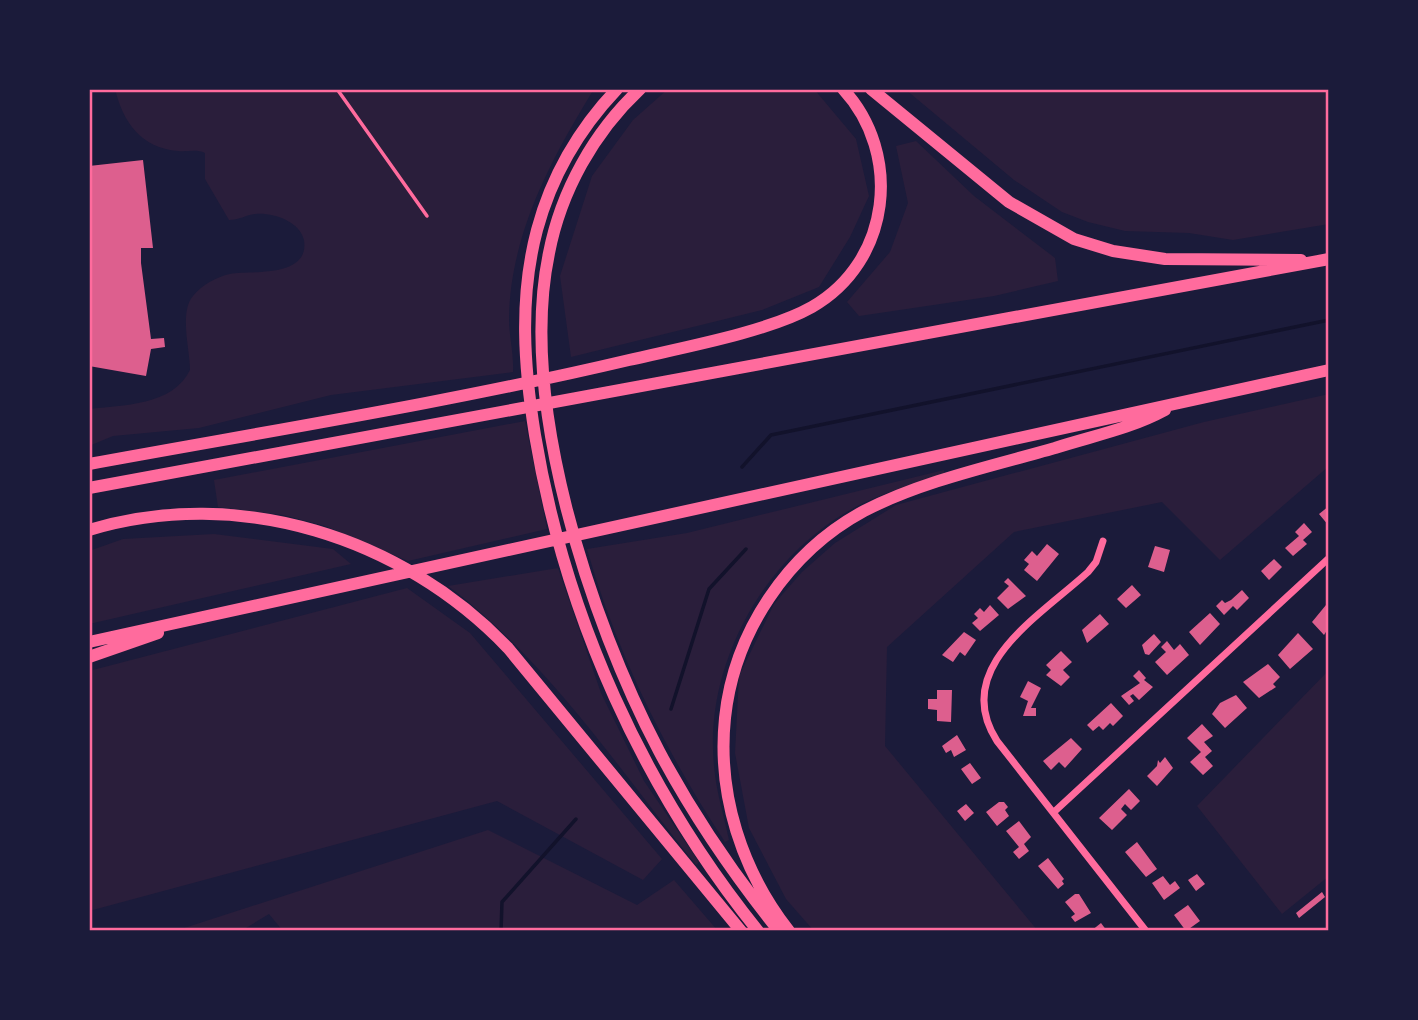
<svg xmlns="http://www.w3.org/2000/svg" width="1418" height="1020" viewBox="0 0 1418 1020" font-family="'Crimson Pro',serif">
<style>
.green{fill:#2a1e3b}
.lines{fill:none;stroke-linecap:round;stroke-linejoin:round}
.stream{stroke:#12122b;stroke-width:3.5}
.building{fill:#dd5f8e}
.service{stroke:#ff6b9d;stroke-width:3.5}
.minor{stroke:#ff6b9d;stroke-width:7}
.motorway{stroke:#ff6b9d;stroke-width:12}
.neatline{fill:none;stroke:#ff6b9d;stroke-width:2.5}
</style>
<rect width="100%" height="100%" fill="#1b1b3a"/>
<path class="green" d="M 115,89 L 594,89 C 551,159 510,235 509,319 C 509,336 514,354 513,372 L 331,395 L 199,428 L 113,436 L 89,446 L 89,409 C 122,405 173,406 190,370 C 190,350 179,312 193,296 C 202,285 216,277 230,274 C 249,270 310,279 304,240 C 300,221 272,212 255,214 C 246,215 239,220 229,220 L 205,179 L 205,153 C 197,149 187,152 178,151 C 141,148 123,122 115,89 Z
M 668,89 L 814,89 L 856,139 L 869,196 L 850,237 L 819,287 L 762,310 L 571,357 L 560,276 L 592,176 L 633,120 Z
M 905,89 L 1329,89 L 1329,224 L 1233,240 L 1189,233 L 1125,231 L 1088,222 L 1062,212 L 1014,180 Z
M 916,141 L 974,196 L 1055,258 L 1058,281 L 994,296 L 859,316 L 847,302 L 890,252 L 908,203 L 896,146 Z
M 1329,394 L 1329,466 L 1220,560 L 1162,502 L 1014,532 L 887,647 L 885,746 L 1038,931 L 814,931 L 786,899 L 749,828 L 735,753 L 739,676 L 774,604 L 802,572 L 835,543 L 896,505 L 1204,422 Z
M 525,421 L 547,529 L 408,561 L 325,526 L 283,515 L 218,507 L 214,480 Z
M 944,470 L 945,474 C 911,485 876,494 845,513 C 761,563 704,667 714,766 C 716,791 724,816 729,840 L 725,842 C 665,751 617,654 587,549 L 687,533 Z
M 214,534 L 333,549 L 351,564 L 89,624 L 89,551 L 123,539 Z
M 558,568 L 601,693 L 644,781 L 699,862 L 696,865 C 619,769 547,660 448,586 Z
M 407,588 L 470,633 L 662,859 L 643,880 L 497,801 L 89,911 L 89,671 Z
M 1329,670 L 1329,876 L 1282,914 L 1197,806 Z
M 488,830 L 637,905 L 674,880 L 718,931 L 283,931 L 269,914 L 241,931 L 175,931 Z"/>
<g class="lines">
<path class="stream" d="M 742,467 L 771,435 L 1329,320
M 671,709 L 709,589 L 746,549
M 501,931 L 502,902 L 576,819"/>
</g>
<path class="building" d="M 143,160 L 153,248 L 141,248 L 141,263 L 151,339 L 164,338 L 165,347 L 151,349 L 146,376 L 89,366 L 89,166 Z
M 1329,506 L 1329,526 L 1319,514 Z
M 1304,523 L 1312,532 L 1303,540 L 1307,544 L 1293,556 L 1285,548 L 1299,536 L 1295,532 Z
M 1047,544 L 1059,554 L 1037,581 L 1024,570 L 1029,564 L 1024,560 L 1032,551 L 1037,556 Z
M 1155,546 L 1170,550 L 1164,572 L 1148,567 Z
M 1274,559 L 1282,567 L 1269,580 L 1261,571 Z
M 1008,578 L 1026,596 L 1008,609 L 997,598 L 1009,586 L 1004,582 Z
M 1132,585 L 1141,595 L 1126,608 L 1117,599 Z
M 1242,590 L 1249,598 L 1237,610 L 1233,606 L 1224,615 L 1216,606 L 1222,600 L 1225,603 L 1231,600 Z
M 990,605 L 999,615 L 980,631 L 972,623 L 978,618 L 974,614 L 980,608 L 984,612 Z
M 1326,605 L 1329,606 L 1329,627 L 1324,635 L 1312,622 Z
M 1210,613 L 1220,624 L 1200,645 L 1189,632 Z
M 1100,614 L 1109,624 L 1087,643 L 1082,630 Z
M 964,632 L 976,640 L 965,656 L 960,652 L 953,662 L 942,655 Z
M 1298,633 L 1313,649 L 1290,669 L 1278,655 Z
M 1154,634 L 1161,642 L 1149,655 L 1145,654 L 1142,645 Z
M 1167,641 L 1174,650 L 1180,644 L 1189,655 L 1167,675 L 1155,662 L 1166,652 L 1161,647 Z
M 1061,651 L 1072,662 L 1063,670 L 1070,677 L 1061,686 L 1046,675 L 1051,670 L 1046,665 Z
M 1268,664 L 1280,677 L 1273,684 L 1276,687 L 1259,698 L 1243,682 Z
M 1139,670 L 1146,678 L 1144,680 L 1153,687 L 1139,700 L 1133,694 L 1130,696 L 1134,701 L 1129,705 L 1121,696 L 1140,683 L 1133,676 Z
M 1028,681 L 1041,688 L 1031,708 L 1036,708 L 1036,716 L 1023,716 L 1028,701 L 1020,697 Z
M 937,690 L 952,690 L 951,722 L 937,721 L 937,710 L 928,709 L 928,699 L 937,699 Z
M 1236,695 L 1247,708 L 1225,728 L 1212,714 L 1220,703 Z
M 1111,703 L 1123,716 L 1113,726 L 1110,723 L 1103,730 L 1099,726 L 1093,731 L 1087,725 Z
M 1202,724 L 1213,736 L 1204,742 L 1212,751 L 1205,757 L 1213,766 L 1203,775 L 1190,762 L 1201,752 L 1187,738 Z
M 957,735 L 966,750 L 954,757 L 951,750 L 946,753 L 942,746 Z
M 1071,738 L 1082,749 L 1065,768 L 1059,762 L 1051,770 L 1043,761 Z
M 1165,757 L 1173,768 L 1157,786 L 1147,776 L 1157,766 L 1158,760 L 1160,763 Z
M 970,763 L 981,778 L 972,784 L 961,769 Z
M 1129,789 L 1140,801 L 1131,810 L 1125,804 L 1121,809 L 1127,815 L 1112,830 L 1099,818 Z
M 999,802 L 1004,802 L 1008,807 L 1005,810 L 1009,816 L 997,826 L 986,812 Z
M 966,804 L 974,813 L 965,821 L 957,811 Z
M 1019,821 L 1031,837 L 1024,844 L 1029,851 L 1019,859 L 1013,852 L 1019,847 L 1006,831 Z
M 1137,842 L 1157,869 L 1146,877 L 1125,852 Z
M 1048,858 L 1064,879 L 1062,881 L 1064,884 L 1058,889 L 1038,866 Z
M 1197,874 L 1205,884 L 1196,891 L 1188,880 Z
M 1163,876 L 1170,885 L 1175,881 L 1180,888 L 1164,900 L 1152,883 Z
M 1322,892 L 1325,897 L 1299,918 L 1296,913 Z
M 1075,894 L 1079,894 L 1091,913 L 1075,922 L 1071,917 L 1075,914 L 1065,902 Z
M 1188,905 L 1200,921 L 1186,931 L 1174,915 Z
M 1101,923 L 1107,931 L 1091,931 Z"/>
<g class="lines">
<path class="service" d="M 337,89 L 427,216"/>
<path class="minor" d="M 1103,541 L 1096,562 L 1088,572 C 1040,616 950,668 997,741 L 1146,931
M 1054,812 L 1329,558"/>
<path class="motorway" d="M 617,89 C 579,129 551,178 537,230 C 519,298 524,367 535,435 C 565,616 643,788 758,931
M 640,89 C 594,132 561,191 549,253 C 518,401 590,620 659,751 C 693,815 734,875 779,931
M 871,89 L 1009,202 L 1074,239 L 1113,251 L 1165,259 L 1301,260
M 89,464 C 269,431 451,402 629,360 C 680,348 768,332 812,307 C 891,262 903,154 843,89
M 89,488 L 1329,259
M 89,530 C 239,485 402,537 508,648 L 741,931
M 89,642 L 1329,370
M 89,657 L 158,633
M 789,931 C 742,871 717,795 725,718 C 734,632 788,552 864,511 C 922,481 992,466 1055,448 C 1092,436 1130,429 1165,410"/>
</g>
<rect width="1418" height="1020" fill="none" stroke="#1b1b3a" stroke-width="182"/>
<rect x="91" y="91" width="1236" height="838" class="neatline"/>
</svg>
